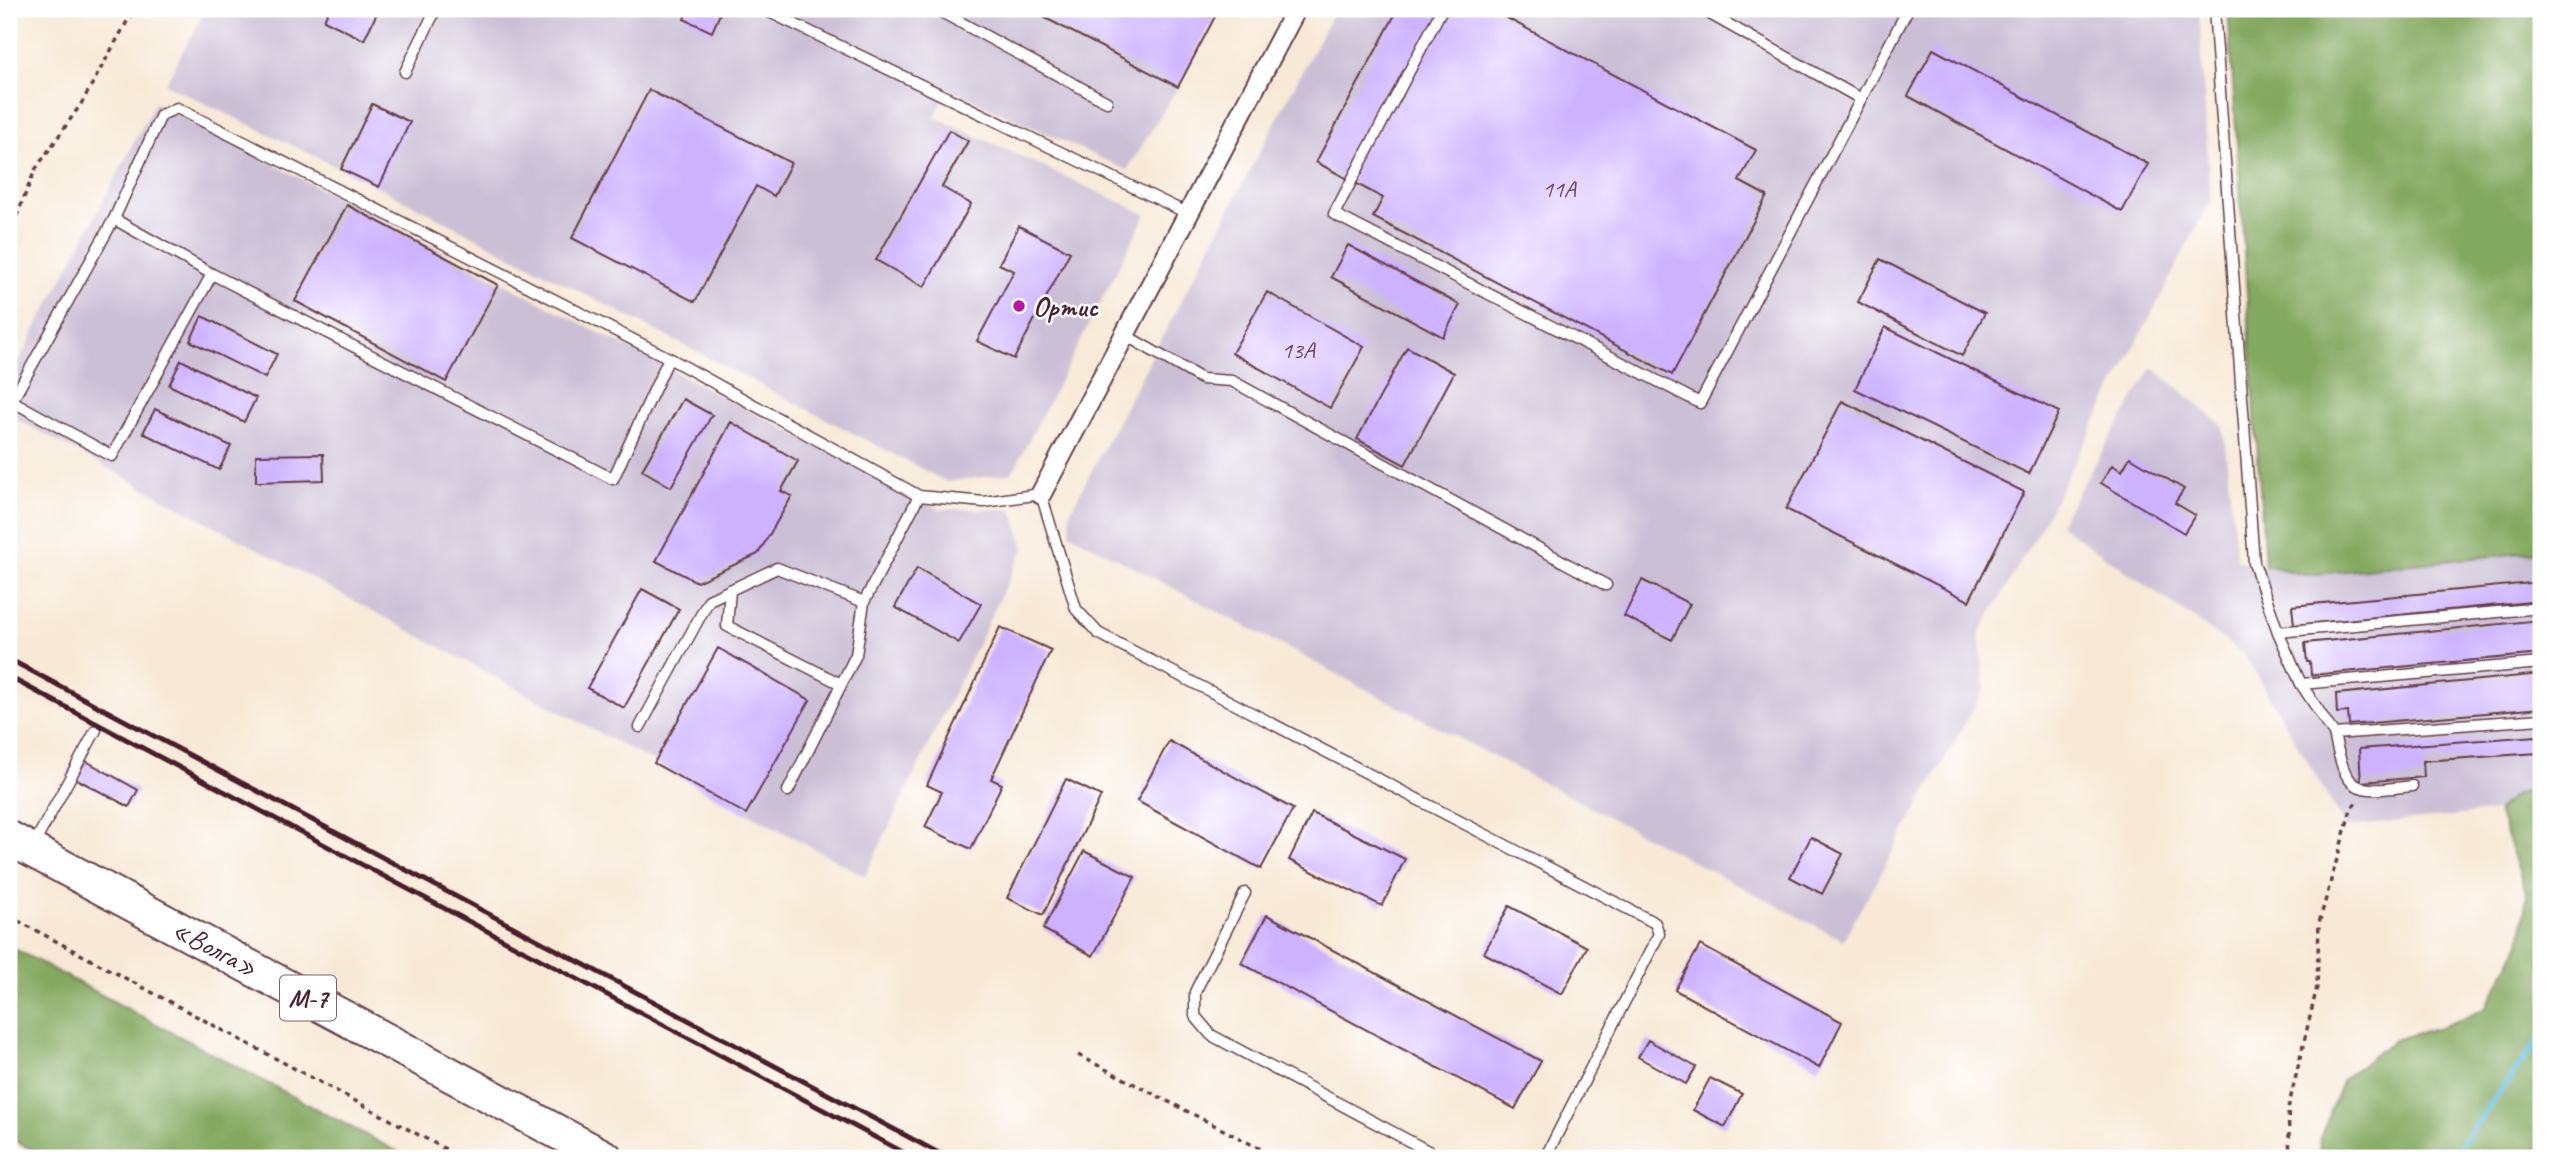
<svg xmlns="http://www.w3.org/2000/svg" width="2550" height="1167" viewBox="0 0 2550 1167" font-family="Caveat,sans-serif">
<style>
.industrial{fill:#cbbfd5}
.forest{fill:#83a85e;stroke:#666444;stroke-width:2}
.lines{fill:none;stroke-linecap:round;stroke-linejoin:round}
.stream{stroke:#57b7d5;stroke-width:6}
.building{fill:#cdb3ff}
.service-casing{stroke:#643d45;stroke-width:13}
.minor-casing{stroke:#643d45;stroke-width:23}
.trunk-casing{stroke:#643d45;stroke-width:37}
.path{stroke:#643d45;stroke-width:3.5;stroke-dasharray:5 5;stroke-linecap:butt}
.service{stroke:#fff;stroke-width:10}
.minor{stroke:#fff;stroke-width:19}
.trunk{stroke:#fff;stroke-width:33}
.rail{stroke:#4a1f2b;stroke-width:5}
.poi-dot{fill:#b5179e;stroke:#fff;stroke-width:2.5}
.labels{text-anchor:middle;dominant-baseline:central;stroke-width:5;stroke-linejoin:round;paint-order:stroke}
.number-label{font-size:24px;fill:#6b4460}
.shield{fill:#fff;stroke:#80626b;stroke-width:2}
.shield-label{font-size:26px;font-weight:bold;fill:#4a1f2b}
.poi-label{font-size:28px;font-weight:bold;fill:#4a1f2b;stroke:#fff;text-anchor:start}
.street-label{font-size:28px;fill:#4a1f2b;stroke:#fff}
</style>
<rect width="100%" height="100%" fill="#fff"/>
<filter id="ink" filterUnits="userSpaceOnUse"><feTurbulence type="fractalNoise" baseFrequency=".0143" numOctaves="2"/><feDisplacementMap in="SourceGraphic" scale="14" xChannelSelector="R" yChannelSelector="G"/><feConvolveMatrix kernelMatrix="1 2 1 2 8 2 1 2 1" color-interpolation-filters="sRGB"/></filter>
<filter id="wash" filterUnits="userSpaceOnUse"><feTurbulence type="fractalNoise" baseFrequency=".00686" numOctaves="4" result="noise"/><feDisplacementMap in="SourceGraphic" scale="28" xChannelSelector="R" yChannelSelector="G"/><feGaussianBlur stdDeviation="1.57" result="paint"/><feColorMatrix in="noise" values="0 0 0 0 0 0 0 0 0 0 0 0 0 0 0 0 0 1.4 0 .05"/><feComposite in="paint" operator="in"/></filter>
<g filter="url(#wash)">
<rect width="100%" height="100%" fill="#f7e9d6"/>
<path class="industrial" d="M 206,9 L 1219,9 L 1178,87 L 1127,170 L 948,89 L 935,117 L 1146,214 L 1012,473 L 947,482 L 379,187 L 165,84 Z
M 1335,9 L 2199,9 L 2210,201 L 2043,523 L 1979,635 L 1985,688 L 1843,940 L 1070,534 L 1070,512 Z
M 155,103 L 940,509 L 1012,509 L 1024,548 L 865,876 L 9,415 L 9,380 Z
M 2153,367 L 2223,426 L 2237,560 L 2306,575 L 2541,551 L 2541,785 L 2513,796 L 2498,811 L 2346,827 L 2244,654 L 2059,524 Z"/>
<path class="forest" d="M 2228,9 L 2541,9 L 2541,551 L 2306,575 L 2265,565 Z
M 2541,785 L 2541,1158 L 2319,1158 L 2320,1139 L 2343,1079 L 2394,1040 L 2444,1026 L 2486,1008 L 2520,944 L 2527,895 L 2498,811 L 2513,796 Z
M 9,946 L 409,1158 L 48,1158 L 9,1138 Z"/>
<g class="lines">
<path class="stream" d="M 2451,1158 L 2541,1037"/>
</g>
<g id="blocks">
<path class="building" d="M 329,9 L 379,9 L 364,40 L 324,20 Z
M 688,9 L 722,9 L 712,32 L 684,19 Z
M 1028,9 L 1219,9 L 1178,87 Z
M 1398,9 L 1490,9 L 1756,150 L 1739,181 L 1767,196 L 1672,375 L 1373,217 L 1383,198 L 1316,162 Z
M 1933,49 L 2148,164 L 2122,212 L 1908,96 Z
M 649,90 L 791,163 L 774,196 L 756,186 L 695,302 L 572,238 Z
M 372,104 L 410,122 L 379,187 L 341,169 Z
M 949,130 L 968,141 L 942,187 L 971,204 L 924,287 L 876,260 Z
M 347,205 L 498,285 L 446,382 L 295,301 Z
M 1019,226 L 1070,252 L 1014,359 L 977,341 L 1014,271 L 999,264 Z
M 1348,245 L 1460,305 L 1443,337 L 1331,277 Z
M 1880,259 L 1985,313 L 1962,356 L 1858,302 Z
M 1267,292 L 1364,347 L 1330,408 L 1232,353 Z
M 202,316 L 277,354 L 265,378 L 190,341 Z
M 1885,327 L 2059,412 L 2029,474 L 1855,389 Z
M 1407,347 L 1454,373 L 1405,465 L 1357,439 Z
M 181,360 L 256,398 L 244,422 L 169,385 Z
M 683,399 L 712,415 L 671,487 L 642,470 Z
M 1842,401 L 2024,492 L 1969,601 L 1786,509 Z
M 155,409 L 231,446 L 219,470 L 143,433 Z
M 731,422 L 798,461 L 781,491 L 792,496 L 758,554 L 697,582 L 656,561 Z
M 323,454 L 324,480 L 256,482 L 256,455 Z
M 2130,457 L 2184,489 L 2175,503 L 2195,515 L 2184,533 L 2101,483 L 2112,465 L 2122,471 Z
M 917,568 L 981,604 L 959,643 L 895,607 Z
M 1642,580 L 1690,604 L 1672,640 L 1624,616 Z
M 2541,582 L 2541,601 L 2294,625 L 2292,606 Z
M 642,589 L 679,609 L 624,708 L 587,688 Z
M 2541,620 L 2541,654 L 2311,675 L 2310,662 L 2307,662 L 2305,643 Z
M 1000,627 L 1051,650 L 991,779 L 1002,784 L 971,849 L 925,827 L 942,792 L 927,785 Z
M 718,648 L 810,700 L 746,814 L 654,763 Z
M 2541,674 L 2541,708 L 2349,725 L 2348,712 L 2337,713 L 2336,694 Z
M 2536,736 L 2538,753 L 2423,761 L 2424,777 L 2361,782 L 2359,749 Z
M 1169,741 L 1293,809 L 1261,869 L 1137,801 Z
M 77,756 L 138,790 L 129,807 L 67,774 Z
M 1066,779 L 1101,796 L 1043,915 L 1007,898 Z
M 1312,813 L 1405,859 L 1382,906 L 1289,860 Z
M 1811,837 L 1843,854 L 1822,894 L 1790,877 Z
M 1084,851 L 1135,877 L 1093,956 L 1043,929 Z
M 1509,906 L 1587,947 L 1562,994 L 1484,953 Z
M 1267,915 L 1541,1061 L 1515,1109 L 1241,963 Z
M 1700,945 L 1842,1022 L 1819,1068 L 1675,990 Z
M 1648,1040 L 1696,1067 L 1686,1084 L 1638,1057 Z
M 1710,1078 L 1742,1094 L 1725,1127 L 1693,1110 Z"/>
</g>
</g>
<g filter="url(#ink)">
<use href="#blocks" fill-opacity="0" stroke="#643d45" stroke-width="2"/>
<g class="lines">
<defs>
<path id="service" d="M 763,9 L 1189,214
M 936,9 L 1107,102
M 1442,9 L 1334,214 L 1700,403 L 1861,99
M 1701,9 L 1861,99 L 1908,9
M 2214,9 L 2254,563 L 2278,632 L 2541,608
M 405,72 L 436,9
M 114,219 L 212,274 L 613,479 L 669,358
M 212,274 L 112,456 L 12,401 L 114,219 L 161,115 L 177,108 L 669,358 L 919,496 L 984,502 L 1041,494 L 1076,609 L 1098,633 L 1655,923 L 1659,934 L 1545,1158
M 1125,335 L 1202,379 L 1232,381 L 1606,585
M 730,590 L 727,626 L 841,684
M 2278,632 L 2301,684 L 2541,663
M 2301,684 L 2334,734
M 640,727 L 709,600 L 777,568 L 864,602
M 2412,786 C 2353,793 2347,794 2334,734 L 2541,719
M 788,791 L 856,655 L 864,602 L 919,496
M 33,846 L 96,730
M 1245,893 L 1195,992 L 1195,1016 L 1211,1035 L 1441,1158"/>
<path id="minor" d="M 1041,494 L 1296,9"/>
<path id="trunk" d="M 9,838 L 606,1158"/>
</defs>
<use href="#service" class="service-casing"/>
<use href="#minor" class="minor-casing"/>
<use href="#trunk" class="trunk-casing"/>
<path class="path" d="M 9,235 L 35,170 L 81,104 L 134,9
M 9,916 L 462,1158
M 1078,1055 L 1278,1158
M 2290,1158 L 2288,1109 L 2317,987 L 2319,923 L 2351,809 L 2358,800"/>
<use href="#service" class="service"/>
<use href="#minor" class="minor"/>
<use href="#trunk" class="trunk"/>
<path class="rail" d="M 9,659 L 948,1158
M 9,677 L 914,1158"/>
</g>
</g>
<circle class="poi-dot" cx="1019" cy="306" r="7"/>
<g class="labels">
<g class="number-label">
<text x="1559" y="189">11А</text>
<text x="1298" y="350">13А</text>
</g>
<rect class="shield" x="280" y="975.5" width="56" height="45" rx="5"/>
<g class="shield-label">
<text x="308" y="998">М-7</text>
</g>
<g class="poi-label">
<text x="1033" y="306">Ортис</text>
</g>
<g class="street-label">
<text transform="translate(215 948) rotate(28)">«Волга»</text>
</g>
</g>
<rect width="2550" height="1167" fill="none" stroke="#fff" stroke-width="35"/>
</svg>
